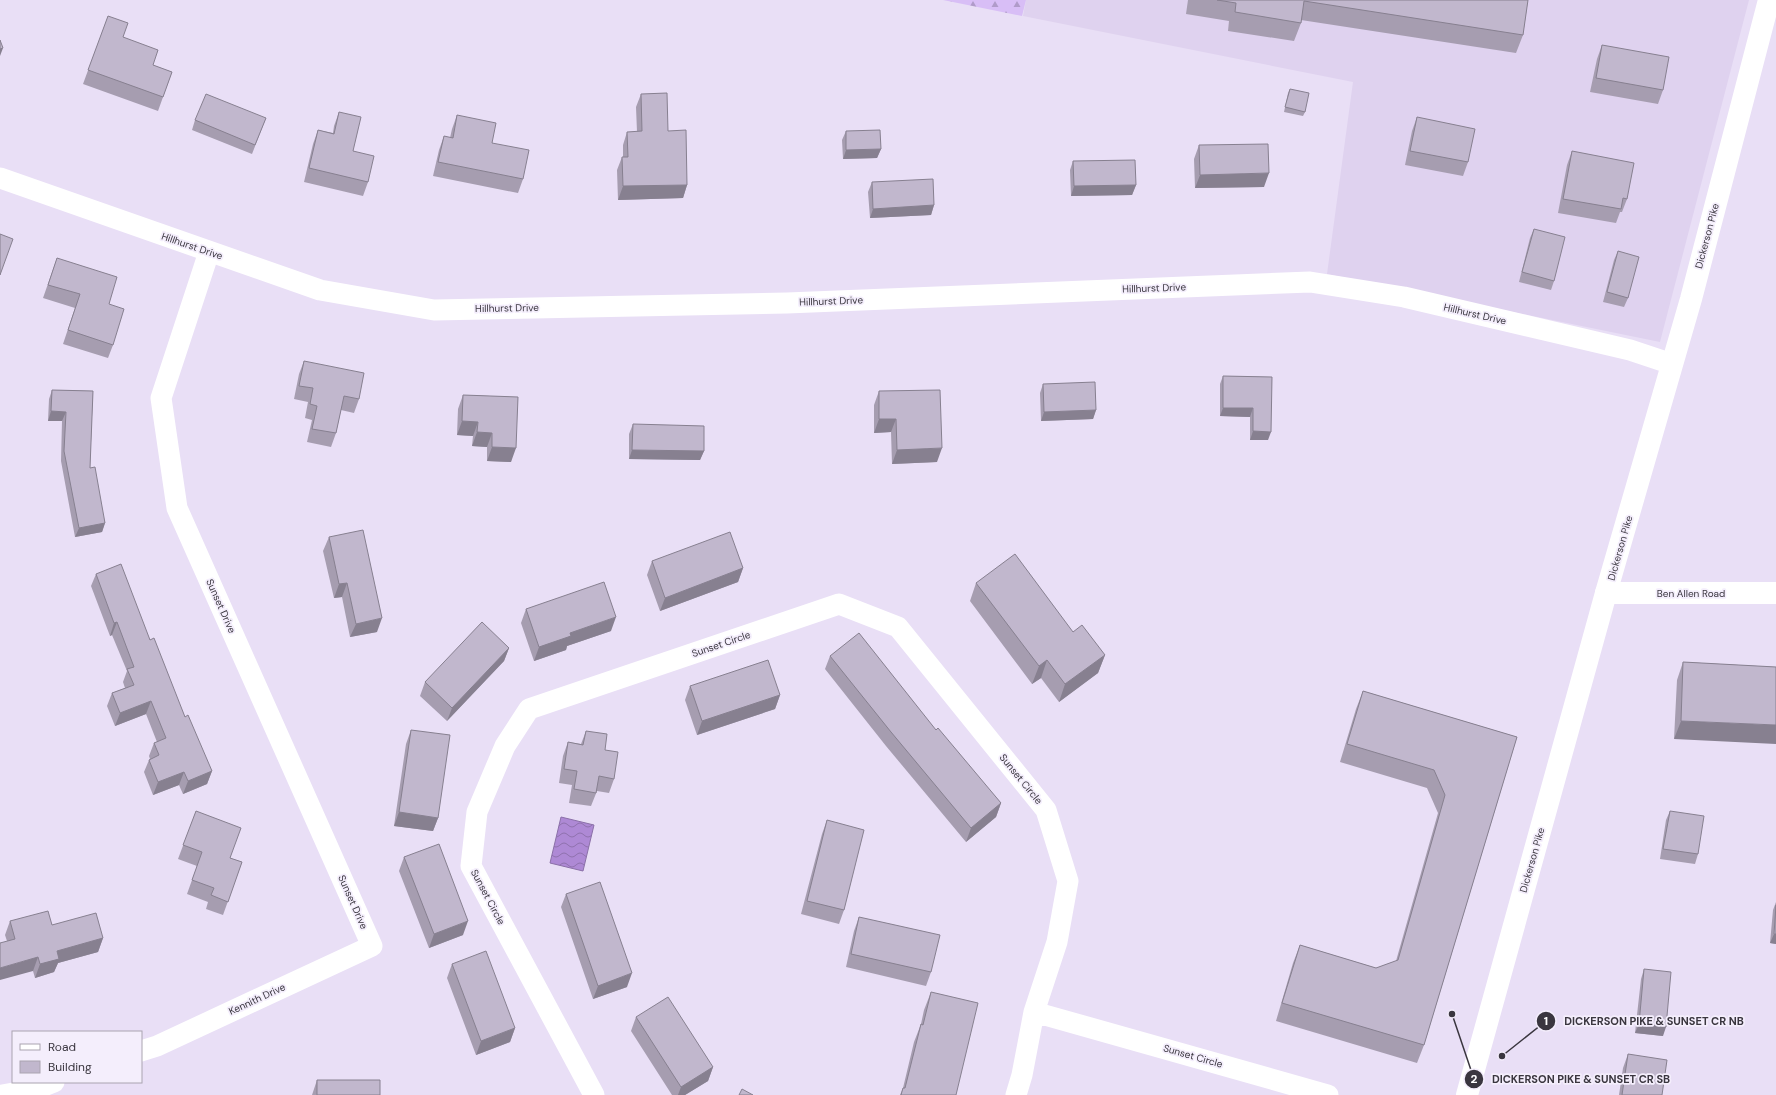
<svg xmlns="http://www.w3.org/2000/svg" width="1776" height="1095" viewBox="0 0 1776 1095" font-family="'DM Sans',sans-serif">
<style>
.built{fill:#dfd2ef}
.forest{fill:url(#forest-firs)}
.water{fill:url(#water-waves);stroke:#8b70a8}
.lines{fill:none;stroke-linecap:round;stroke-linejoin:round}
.minor{stroke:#fff;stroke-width:21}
.tertiary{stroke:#fff;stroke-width:22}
.primary{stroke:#fff;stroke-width:22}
.wall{fill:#a69db0}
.shaded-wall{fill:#878090}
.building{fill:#c1b7cd;stroke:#878090}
.labels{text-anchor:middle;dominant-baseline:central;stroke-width:3.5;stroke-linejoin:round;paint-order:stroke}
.street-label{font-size:10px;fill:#3a363f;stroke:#f4eefc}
.leader{fill:none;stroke:#3a363f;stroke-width:1.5}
.callout-dot{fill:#3a363f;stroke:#f4eefc;stroke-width:1.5}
.mark-label{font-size:12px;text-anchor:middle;font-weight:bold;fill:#fff}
.callout-label{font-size:11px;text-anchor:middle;font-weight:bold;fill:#3a363f;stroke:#f4eefc;stroke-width:3.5;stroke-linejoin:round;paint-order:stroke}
</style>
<defs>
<pattern id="forest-firs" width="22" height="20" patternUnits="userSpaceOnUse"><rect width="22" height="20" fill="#d8bef6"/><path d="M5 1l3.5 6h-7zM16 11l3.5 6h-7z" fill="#b09bc9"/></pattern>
<pattern id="water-waves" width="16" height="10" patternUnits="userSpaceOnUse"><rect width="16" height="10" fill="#ae89d5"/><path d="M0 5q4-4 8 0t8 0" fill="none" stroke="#8f71ae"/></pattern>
</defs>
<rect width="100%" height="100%" fill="#e9dff6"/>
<path class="built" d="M 1026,0 L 1749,0 L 1660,342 L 1327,274 L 1353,82 L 1023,16 Z"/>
<path class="forest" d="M 943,0 L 1026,0 L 1022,16 Z"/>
<path class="water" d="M 561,817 L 594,825 L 583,871 L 550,863 Z"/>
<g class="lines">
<path class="minor" d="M 0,178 L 320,290 L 434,310 L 787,303 L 1310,282 L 1404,297 L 1630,350 L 1672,364
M 1034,1012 L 1328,1095
M 141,1051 L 157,1046 L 372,946 L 177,508 L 161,398 L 209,252
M 2,1095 L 36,1089 L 54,1082
M 594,1095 L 471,866 L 477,812 L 505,746 L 529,709 L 839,604 L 898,627 L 1046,810 L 1068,881 L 1057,942 L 1034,1012 L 1022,1075 L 1016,1095"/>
<path class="tertiary" d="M 1606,593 L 1776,593"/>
<path class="primary" d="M 1467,1095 L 1606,593 L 1691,299 L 1769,0"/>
</g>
<path class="wall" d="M 1188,0 L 1528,0 L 1523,35 L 1516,53 L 1301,20 L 1301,23 L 1294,41 L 1228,31 L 1229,21 L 1186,14 Z
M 108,16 L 123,37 L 153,65 L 172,72 L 158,111 L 83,84 Z
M 1602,45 L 1663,90 L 1658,104 L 1590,92 L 1597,59 Z
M 1290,89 L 1305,112 L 1303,116 L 1284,112 L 1288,93 Z
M 641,94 L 668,131 L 687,185 L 683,198 L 618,200 L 617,170 L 622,157 L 623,157 L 623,145 L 627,132 L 637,132 L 636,107 Z
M 339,112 L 353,151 L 368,182 L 363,196 L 304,182 L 313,144 L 318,130 L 333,133 L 334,126 Z
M 457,115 L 492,143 L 523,179 L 518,193 L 433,176 L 439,150 L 444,136 L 450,138 L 452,129 Z
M 1417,117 L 1468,162 L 1463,176 L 1405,165 L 1412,131 Z
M 266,118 L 252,154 L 192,130 L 195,120 Z
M 846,131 L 881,149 L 877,158 L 843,159 L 842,140 Z
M 1199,145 L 1264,187 L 1195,188 L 1194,159 Z
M 1572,151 L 1627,199 L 1622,212 L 1620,212 L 1616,223 L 1558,213 L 1567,165 Z
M 1073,161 L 1136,185 L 1132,195 L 1071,196 L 1070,170 Z
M 872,182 L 934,205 L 931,215 L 870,218 L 868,192 Z
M 1534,229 L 1554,281 L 1551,290 L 1519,282 L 1530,238 Z
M 1618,251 L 1628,298 L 1624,307 L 1603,302 L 1614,260 Z
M 57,258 L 109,304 L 113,345 L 108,358 L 63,344 L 75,308 L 43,298 Z
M 304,361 L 359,399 L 354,413 L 341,410 L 336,433 L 331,447 L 307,442 L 312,420 L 305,418 L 308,402 L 294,399 L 299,374 Z
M 1223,376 L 1272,377 L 1268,440 L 1250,440 L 1250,417 L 1220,416 L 1220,384 Z
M 1043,384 L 1096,410 L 1093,419 L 1041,421 L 1040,393 Z
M 52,390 L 93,391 L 90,468 L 105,523 L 102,532 L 75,537 L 61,461 L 62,421 L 48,421 L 49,399 Z
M 879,391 L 937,462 L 892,464 L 891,432 L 874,433 L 874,405 Z
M 463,395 L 518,397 L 511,462 L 487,461 L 487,447 L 472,446 L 473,436 L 457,435 L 458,409 Z
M 633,424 L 704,451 L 700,460 L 629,459 L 629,434 Z
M 329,537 L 377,632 L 350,637 L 342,597 L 334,598 L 323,551 Z
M 652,561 L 743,568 L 738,582 L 660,611 L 647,575 Z
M 96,574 L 150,640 L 185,717 L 212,771 L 207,784 L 183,794 L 179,785 L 153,795 L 144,772 L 149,760 L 150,759 L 149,756 L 154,743 L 157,742 L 146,714 L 115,726 L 107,706 L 112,693 L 125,688 L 123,682 L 127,671 L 112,635 L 110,636 L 91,586 Z
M 976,583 L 1073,632 L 1105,655 L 1098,673 L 1059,702 L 1041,678 L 1032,684 L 970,601 Z
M 526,609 L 611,631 L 567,646 L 566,650 L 534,661 L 521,623 Z
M 509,648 L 504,661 L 447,721 L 420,696 L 425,682 Z
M 830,656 L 936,730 L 1001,803 L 996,817 L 966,842 L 886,746 L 825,669 Z
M 1683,662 L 1776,667 L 1674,739 L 1677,680 Z
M 690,686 L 780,695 L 775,709 L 697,735 L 685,700 Z
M 1363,691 L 1517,737 L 1424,1045 L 1417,1063 L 1276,1021 L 1293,963 L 1300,945 L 1376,968 L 1396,961 L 1438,813 L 1427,788 L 1340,762 L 1356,709 Z
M 411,730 L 438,818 L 433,831 L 394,826 L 406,744 Z
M 586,731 L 605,750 L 614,779 L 609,793 L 597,791 L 591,806 L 569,803 L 572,785 L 559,783 L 563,756 L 568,742 L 581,744 Z
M 196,811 L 230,858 L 242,862 L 223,915 L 206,909 L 208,902 L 187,894 L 197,866 L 178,859 Z
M 1670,811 L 1698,854 L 1695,864 L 1660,859 L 1666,820 Z
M 827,820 L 844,910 L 839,924 L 801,914 L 822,834 Z
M 404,857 L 463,935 L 429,948 L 399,871 Z
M 566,894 L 627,987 L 593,999 L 561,907 Z
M 1776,902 L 1776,944 L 1770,943 L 1773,910 Z
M 859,917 L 931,972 L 926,986 L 846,967 L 854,931 Z
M 10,921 L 52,925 L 103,938 L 98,952 L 58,963 L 54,972 L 35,978 L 33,971 L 7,941 L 5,935 Z
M 452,964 L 515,1028 L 510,1042 L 476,1055 L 447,978 Z
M 1644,969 L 1663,1036 L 1635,1033 L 1641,979 Z
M 931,992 L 956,1095 L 900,1095 L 903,1088 L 914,1042 L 921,1024 L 924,1010 Z
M 636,1017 L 713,1067 L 708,1081 L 685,1095 L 672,1095 L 631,1031 Z
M 1628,1054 L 1662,1095 L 1619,1095 L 1623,1068 Z
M 317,1080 L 380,1095 L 312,1095 Z"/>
<path class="shaded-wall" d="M 3,48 L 0,56 L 0,49 Z
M 881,149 L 877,158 L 843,159 L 846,150 Z
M 1269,173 L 1264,187 L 1195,188 L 1200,175 Z
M 687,185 L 683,198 L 618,200 L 623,186 Z
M 1136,185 L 1132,195 L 1071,196 L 1074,186 Z
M 934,205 L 931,215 L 870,218 L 873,209 Z
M 1223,408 L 1253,408 L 1250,417 L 1220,416 Z
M 1096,410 L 1093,419 L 1041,421 L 1044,412 Z
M 51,411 L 66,412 L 62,421 L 48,421 Z
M 879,419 L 896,419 L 891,432 L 874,433 Z
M 462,421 L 478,422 L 473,436 L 457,435 Z
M 1253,431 L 1271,432 L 1268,440 L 1250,440 Z
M 477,432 L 492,433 L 487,447 L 472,446 Z
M 492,447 L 516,448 L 511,462 L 487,461 Z
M 942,448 L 937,462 L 892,464 L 897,450 Z
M 632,450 L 704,451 L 700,460 L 629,459 Z
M 105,523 L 102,532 L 75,537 L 79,528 Z
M 743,568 L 738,582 L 660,611 L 665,598 Z
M 347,583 L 342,597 L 334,598 L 339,584 Z
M 616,617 L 611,631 L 567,646 L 566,650 L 534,661 L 539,647 L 570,633 Z
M 382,618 L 377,632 L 350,637 L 356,624 Z
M 117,622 L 112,635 L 110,636 L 114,623 Z
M 509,648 L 504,661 L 447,721 L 452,708 Z
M 1105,655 L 1098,673 L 1059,702 L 1065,684 Z
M 1047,660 L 1041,678 L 1032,684 L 1039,666 Z
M 780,695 L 775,709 L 697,735 L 702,721 Z
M 151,701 L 146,714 L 115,726 L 120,713 Z
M 1681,721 L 1776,725 L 1776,744 L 1674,739 Z
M 212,771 L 207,784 L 183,794 L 188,781 Z
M 184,772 L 179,785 L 153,795 L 158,782 Z
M 1001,803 L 996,817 L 966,842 L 971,828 Z
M 399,812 L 438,818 L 433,831 L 394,826 Z
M 468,921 L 463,935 L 429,948 L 434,934 Z
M 1774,934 L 1776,934 L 1776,944 L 1770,943 Z
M 103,938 L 98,952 L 58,963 L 54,972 L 35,978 L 40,964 L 57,951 Z
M 38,957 L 33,971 L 0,980 L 0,968 Z
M 632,973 L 627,987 L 593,999 L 598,986 Z
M 1639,1024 L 1666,1027 L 1663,1036 L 1635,1033 Z
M 515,1028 L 510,1042 L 476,1055 L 481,1041 Z
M 713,1067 L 708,1081 L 685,1095 L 678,1095 L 681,1087 Z"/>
<path class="building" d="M 1217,0 L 1528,0 L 1523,35 L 1304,1 L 1301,23 L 1235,12 L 1236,3 Z
M 108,16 L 128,23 L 123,37 L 158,50 L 153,65 L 172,72 L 163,97 L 88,70 Z
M 0,40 L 3,48 L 0,49 Z
M 1602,45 L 1669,57 L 1663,90 L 1596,78 Z
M 1290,89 L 1309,93 L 1305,112 L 1285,107 Z
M 667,93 L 668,131 L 686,130 L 687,185 L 623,186 L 622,157 L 628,157 L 627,132 L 642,131 L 641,94 Z
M 206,94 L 266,118 L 255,145 L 195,120 Z
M 339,112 L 361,117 L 353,151 L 374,156 L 368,182 L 309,168 L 318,130 L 334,134 Z
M 457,115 L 496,123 L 492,143 L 529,150 L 523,179 L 438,162 L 444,136 L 453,138 Z
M 1417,117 L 1475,129 L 1468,162 L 1410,151 Z
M 880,130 L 881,149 L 846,150 L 846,131 Z
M 1268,144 L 1269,173 L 1200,175 L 1199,145 Z
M 1572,151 L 1634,163 L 1627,199 L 1623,198 L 1621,209 L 1563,199 Z
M 1135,160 L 1136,185 L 1074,186 L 1073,161 Z
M 933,179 L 934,205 L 873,209 L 872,182 Z
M 1534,229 L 1565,237 L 1554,281 L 1522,272 Z
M 0,234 L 13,239 L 0,275 Z
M 1618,251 L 1639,257 L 1628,298 L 1607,292 Z
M 57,258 L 117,277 L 109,304 L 124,309 L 113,345 L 68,330 L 80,294 L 48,285 Z
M 304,361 L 364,373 L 359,399 L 344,396 L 336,433 L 312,429 L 317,406 L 310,404 L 313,388 L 299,386 Z
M 1223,376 L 1272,377 L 1271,432 L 1253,431 L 1253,408 L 1223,408 Z
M 1095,382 L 1096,410 L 1044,412 L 1043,384 Z
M 52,390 L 93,391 L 90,468 L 95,467 L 105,523 L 79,528 L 64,451 L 66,412 L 51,411 Z
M 940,390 L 942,448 L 897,450 L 896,419 L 879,419 L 879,391 Z
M 463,395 L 518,397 L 516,448 L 492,447 L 492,433 L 477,432 L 478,422 L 462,421 Z
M 633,424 L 704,426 L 704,451 L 632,450 Z
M 363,530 L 382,618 L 356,624 L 347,583 L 339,584 L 329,537 Z
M 730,532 L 743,568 L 665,598 L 652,561 Z
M 1015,554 L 1073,632 L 1082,625 L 1105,655 L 1065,684 L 1047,660 L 1039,666 L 976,583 Z
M 121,564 L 150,640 L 154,638 L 185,717 L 188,715 L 212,771 L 188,781 L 184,772 L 158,782 L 149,760 L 159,755 L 154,743 L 166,738 L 151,701 L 120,713 L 112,693 L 134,685 L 127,669 L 134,667 L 117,622 L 114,623 L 96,574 Z
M 604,582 L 616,617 L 570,633 L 571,636 L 539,647 L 526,609 Z
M 482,622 L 509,648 L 452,708 L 425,682 Z
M 859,633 L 936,730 L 938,728 L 1001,803 L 971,828 L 891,732 L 830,656 Z
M 768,660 L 780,695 L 702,721 L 690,686 Z
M 1683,662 L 1776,667 L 1776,725 L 1681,721 Z
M 1363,691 L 1517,737 L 1424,1045 L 1282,1003 L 1300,945 L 1376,968 L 1398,960 L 1445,795 L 1434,770 L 1347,744 Z
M 411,730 L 450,735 L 438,818 L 399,812 Z
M 586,731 L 607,734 L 605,750 L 618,752 L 614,779 L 599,776 L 596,793 L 574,789 L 577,771 L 564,769 L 568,742 L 583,745 Z
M 196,811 L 241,828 L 230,858 L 242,862 L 228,902 L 211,895 L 214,888 L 192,880 L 202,852 L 183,845 Z
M 1670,811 L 1704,816 L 1698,854 L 1663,849 Z
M 827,820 L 864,830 L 844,910 L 807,901 Z
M 439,844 L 468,921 L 434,934 L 404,857 Z
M 600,882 L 632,973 L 598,986 L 566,894 Z
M 1776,905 L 1776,934 L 1774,934 Z
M 48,911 L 52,925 L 96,913 L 103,938 L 57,951 L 59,959 L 40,964 L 38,957 L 0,968 L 0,943 L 15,939 L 10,921 Z
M 859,917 L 940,935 L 931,972 L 851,954 Z
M 486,951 L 515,1028 L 481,1041 L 452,964 Z
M 1644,969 L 1671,972 L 1666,1027 L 1639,1024 Z
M 931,992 L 978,1003 L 956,1095 L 901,1095 L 903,1088 L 905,1088 L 921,1024 L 923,1025 Z
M 668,997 L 713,1067 L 681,1087 L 636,1017 Z
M 1628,1054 L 1667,1060 L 1662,1095 L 1622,1095 Z
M 317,1080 L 380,1080 L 380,1095 L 317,1095 Z
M 742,1089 L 753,1095 L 739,1095 Z"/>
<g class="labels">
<g class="street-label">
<text transform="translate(1707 236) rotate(-75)">Dickerson Pike</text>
<text transform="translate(192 246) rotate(19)">Hillhurst Drive</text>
<text transform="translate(1154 288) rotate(-2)">Hillhurst Drive</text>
<text transform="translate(831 301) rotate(-2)">Hillhurst Drive</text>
<text transform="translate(507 308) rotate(-1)">Hillhurst Drive</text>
<text transform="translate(1475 314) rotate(13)">Hillhurst Drive</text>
<text transform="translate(1620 548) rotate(-74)">Dickerson Pike</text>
<text x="1691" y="593">Ben Allen Road</text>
<text transform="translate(221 606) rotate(66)">Sunset Drive</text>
<text transform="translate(721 644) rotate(-19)">Sunset Circle</text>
<text transform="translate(1021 779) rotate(51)">Sunset Circle</text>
<text transform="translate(1532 860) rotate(-74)">Dickerson Pike</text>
<text transform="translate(488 897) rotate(62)">Sunset Circle</text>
<text transform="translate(353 902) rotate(66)">Sunset Drive</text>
<text transform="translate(257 999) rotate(-25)">Kennith Drive</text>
<text transform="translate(1193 1056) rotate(16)">Sunset Circle</text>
</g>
</g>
<path class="leader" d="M1502 1056L1546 1021M1452 1014L1474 1079"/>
<g class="callout-dot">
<circle cx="1502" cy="1056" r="4"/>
<circle cx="1452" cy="1014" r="4"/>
<circle cx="1546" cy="1021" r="10"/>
<circle cx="1474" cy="1079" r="10"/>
</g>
<g class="mark-label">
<text x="1546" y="1025">1</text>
<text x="1474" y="1083">2</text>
</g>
<g class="callout-label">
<text x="1654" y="1025">DICKERSON PIKE &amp; SUNSET CR NB</text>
<text x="1581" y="1083">DICKERSON PIKE &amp; SUNSET CR SB</text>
</g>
<rect x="12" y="1031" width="130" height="52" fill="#f4eefc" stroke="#aaa4b0"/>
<rect x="20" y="1044" width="20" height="6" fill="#ffffff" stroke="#aaa4b0"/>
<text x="48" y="1051" font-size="12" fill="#3a363f">Road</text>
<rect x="20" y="1061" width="20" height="12" fill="#c1b7cd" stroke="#aaa4b0"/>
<text x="48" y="1071" font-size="12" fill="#3a363f">Building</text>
</svg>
